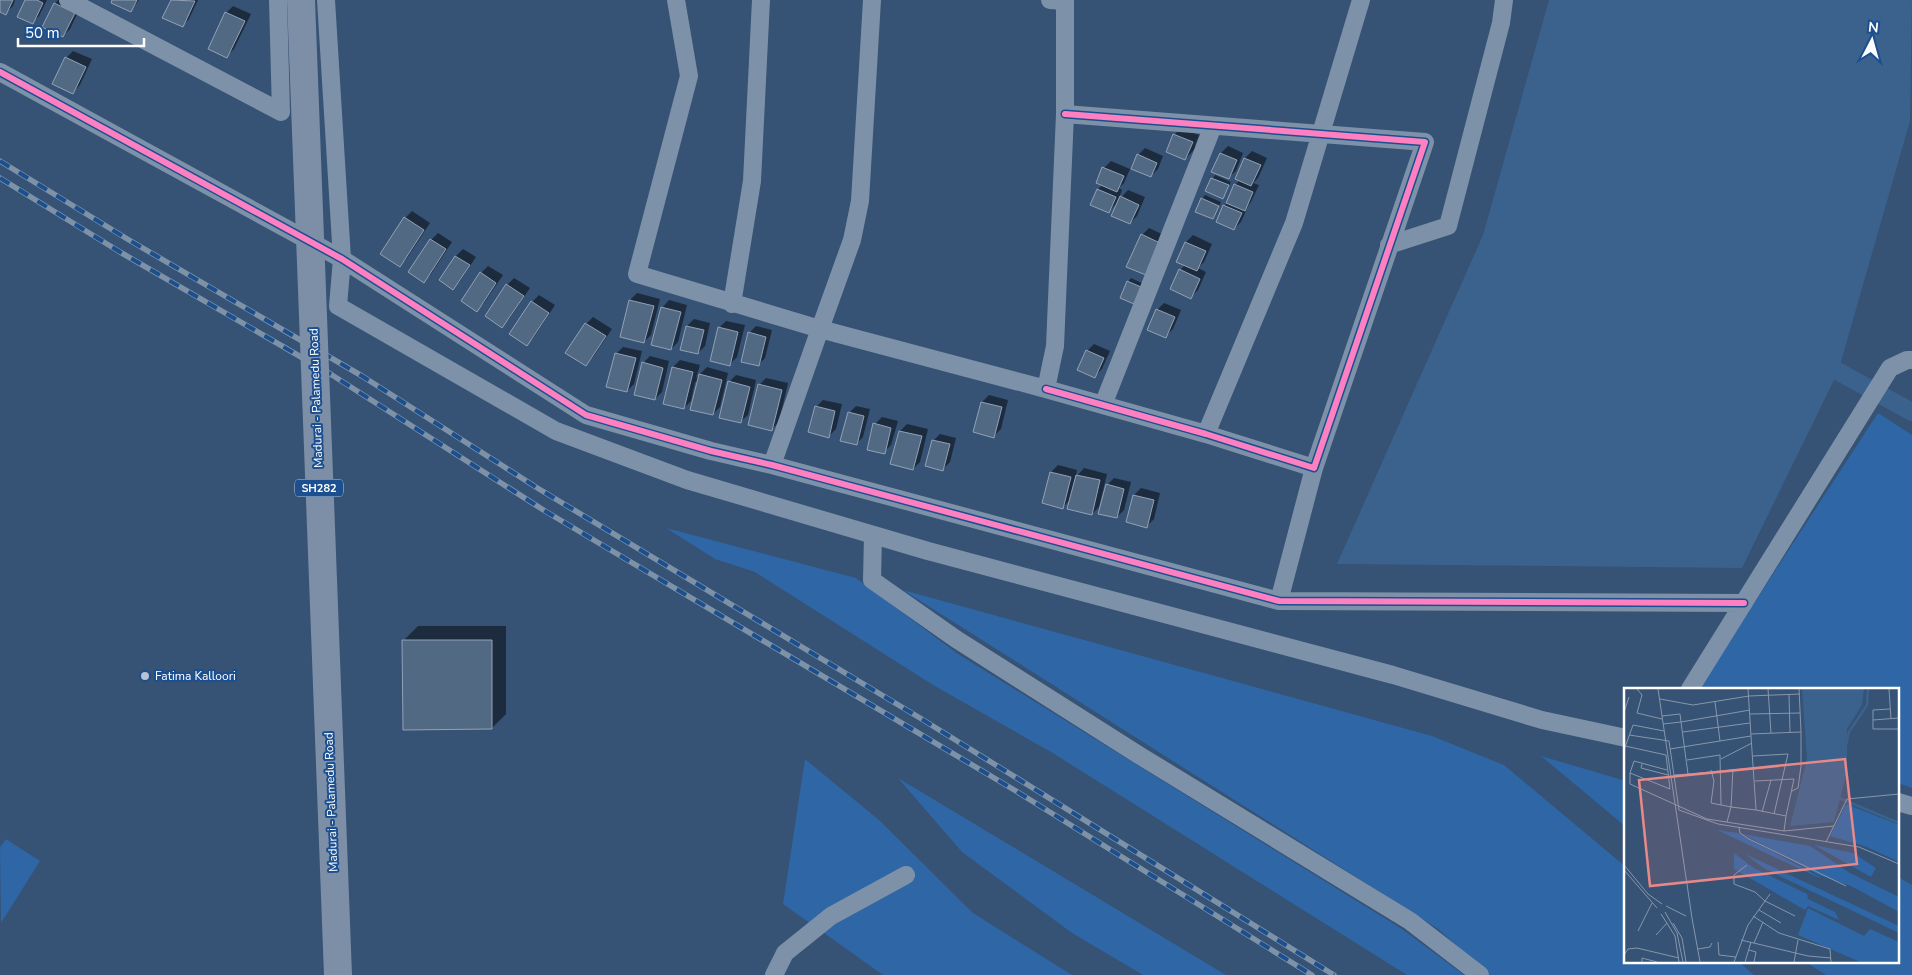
<svg xmlns="http://www.w3.org/2000/svg" width="1912" height="975" viewBox="0 0 1912 975" font-family="'Nunito Sans',sans-serif">
<style>
.green{fill:#2f66a5}
.water{fill:#3b618d}
.shadow{fill:#0007}
.lines{fill:none;stroke-linecap:round;stroke-linejoin:round}
.canal{stroke:#3b618d;stroke-width:18}
.building{fill:#526984;stroke:#92a2b6}
.street{stroke:#7d92a8;stroke-width:18}
.rail-casing{stroke:#7e92a7;stroke-width:5.5}
.rail{stroke:#1b4f8f;stroke-width:4;stroke-dasharray:11;stroke-linecap:butt}
.primary-bridge{stroke:#7d8ea7;stroke-width:28}
.cycleway-casing{stroke:#1b4f8f;stroke-width:9}
.cycleway{stroke:#ff80c0;stroke-width:6}
.poi-dot{fill:#b9c2ce;stroke:#1b4f8f;stroke-width:2}
.labels{text-anchor:middle;dominant-baseline:central;stroke-width:4;stroke-linejoin:round;paint-order:stroke}
.shield{fill:#1b4f8f;stroke:#bbcadd;stroke-width:1}
.shield-label{font-size:11px;font-weight:bold;fill:#fff}
.street-label{font-size:12px;fill:#fff;stroke:#1b4f8f}
.poi-label{font-size:12px;fill:#fff;stroke:#1b4f8f;text-anchor:start}
.inset-river{fill:none;stroke:#3b618d;stroke-width:2.5}
.inset-road{fill:none;stroke:#8697ac;stroke-width:1}
.view{fill:#e88989;fill-opacity:0.15;stroke:#e88989;stroke-width:2.5}
.inset-edge{fill:none;stroke:#fff;stroke-width:2.5}
</style>
<rect width="100%" height="100%" fill="#365274"/>
<path class="green" d="M 1878,413 L 1912,435 L 1912,788 L 1898,783 L 1898,689 L 1698,689 Z
M 666,528 L 856,578 L 958,654 L 1402,929 L 1464,975 L 1407,975 L 1051,752 L 933,685 L 755,572 L 715,559 Z
M 903,590 L 1432,736 L 1504,765 L 1626,867 L 1626,961 L 1738,961 L 1754,975 L 1490,975 L 1438,929 Z
M 1541,756 L 1626,781 L 1626,827 Z
M 805,759 L 879,820 L 973,913 L 1072,975 L 883,975 L 783,904 Z
M 898,778 L 1226,975 L 1143,975 L 1072,933 L 962,852 Z
M 6,839 L 40,861 L 1,923 L 0,847 Z
M 1898,877 L 1912,885 L 1912,975 L 1826,975 L 1804,961 L 1898,961 Z"/>
<path class="water" d="M 1549,0 L 1912,0 L 1910,121 L 1838,372 L 1742,568 L 1337,564 L 1483,235 Z"/>
<path class="shadow" d="M 0,0 L 15,0 L 13,6 L 6,13 L 0,10 Z
M 26,0 L 47,0 L 39,16 L 32,23 Z
M 58,0 L 69,0 L 81,6 L 70,29 L 63,36 L 55,4 Z
M 114,0 L 139,0 L 131,11 Z
M 172,0 L 198,0 L 189,19 L 182,26 L 164,17 Z
M 233,6 L 251,14 L 234,49 L 227,56 L 226,13 Z
M 73,51 L 92,59 L 80,85 L 73,92 L 66,58 Z
M 1181,128 L 1199,135 L 1195,146 L 1200,141 L 1201,167 L 1189,162 L 1194,150 L 1185,159 L 1174,135 Z
M 1228,146 L 1243,153 L 1236,171 L 1228,178 L 1221,153 Z
M 1145,148 L 1163,156 L 1158,169 L 1151,176 L 1138,155 Z
M 1252,151 L 1267,158 L 1258,178 L 1253,183 L 1259,185 L 1251,202 L 1248,206 L 1241,222 L 1234,229 L 1224,206 L 1228,202 L 1235,185 L 1240,180 L 1237,179 L 1245,158 Z
M 1111,161 L 1130,169 L 1124,183 L 1119,188 L 1122,190 L 1118,201 L 1128,190 L 1145,197 L 1137,216 L 1130,223 L 1119,201 L 1109,211 L 1092,204 L 1098,189 L 1103,184 L 1104,168 Z
M 1215,175 L 1231,182 L 1223,197 L 1206,190 Z
M 1205,195 L 1221,202 L 1213,218 L 1202,199 Z
M 412,211 L 430,223 L 407,258 L 400,265 L 405,218 Z
M 1149,228 L 1166,236 L 1153,267 L 1142,235 Z
M 438,233 L 452,242 L 431,274 L 424,281 L 410,272 L 431,240 Z
M 1193,235 L 1212,244 L 1204,262 L 1198,268 L 1206,272 L 1198,290 L 1191,297 L 1180,270 L 1185,265 L 1186,242 Z
M 463,249 L 476,257 L 460,281 L 453,288 L 440,280 L 456,256 Z
M 488,266 L 503,275 L 484,303 L 477,310 L 463,301 L 481,273 Z
M 514,278 L 530,288 L 509,319 L 502,326 L 507,285 Z
M 1131,278 L 1144,284 L 1134,302 L 1128,282 Z
M 637,293 L 660,299 L 651,335 L 644,342 L 622,336 L 630,300 Z
M 539,295 L 555,305 L 534,337 L 527,344 L 532,302 Z
M 669,300 L 687,305 L 678,342 L 671,349 L 662,308 Z
M 1164,303 L 1181,310 L 1173,329 L 1166,336 L 1157,310 Z
M 593,317 L 612,329 L 593,357 L 586,364 L 586,324 Z
M 694,319 L 710,323 L 705,346 L 698,353 L 687,326 Z
M 726,321 L 745,325 L 737,357 L 730,364 L 719,328 Z
M 756,326 L 772,330 L 765,358 L 758,365 L 749,333 Z
M 1094,344 L 1110,351 L 1102,369 L 1095,376 L 1087,351 Z
M 623,347 L 642,351 L 634,384 L 627,391 L 616,354 Z
M 650,356 L 669,361 L 662,392 L 655,399 L 643,363 Z
M 680,360 L 700,365 L 696,378 L 707,367 L 728,373 L 720,407 L 713,414 L 698,383 L 695,382 L 691,401 L 684,408 L 664,403 L 673,367 Z
M 736,375 L 756,380 L 748,415 L 740,422 L 729,382 Z
M 766,378 L 788,383 L 779,422 L 772,429 L 759,385 Z
M 989,395 L 1008,400 L 1001,429 L 994,436 L 974,432 L 982,402 Z
M 823,400 L 842,404 L 836,429 L 829,436 L 816,407 Z
M 856,406 L 870,409 L 863,437 L 856,444 L 849,413 Z
M 882,417 L 898,421 L 891,445 L 884,452 L 875,424 Z
M 907,424 L 928,429 L 920,462 L 913,469 L 900,431 Z
M 940,434 L 956,438 L 950,462 L 943,469 L 933,441 Z
M 1058,465 L 1077,470 L 1076,477 L 1084,468 L 1107,474 L 1099,507 L 1092,514 L 1071,499 L 1063,507 L 1051,472 Z
M 1114,478 L 1131,482 L 1124,510 L 1117,517 L 1107,485 Z
M 1141,488 L 1160,493 L 1154,519 L 1147,526 L 1134,495 Z
M 418,626 L 506,626 L 506,714 L 492,728 L 403,641 Z"/>
<g class="lines">
<path class="canal" d="M 1819,361 L 1912,412"/>
</g>
<path class="building" d="M 0,0 L 13,0 L 6,15 L 0,12 Z
M 25,0 L 37,0 L 43,3 L 33,24 L 17,17 Z
M 112,0 L 137,0 L 131,12 L 111,3 Z
M 171,0 L 195,1 L 183,27 L 162,18 Z
M 54,3 L 75,13 L 63,37 L 42,27 Z
M 225,12 L 245,21 L 227,58 L 208,49 Z
M 65,57 L 86,67 L 73,94 L 52,84 Z
M 1173,134 L 1193,142 L 1185,160 L 1166,152 Z
M 1220,153 L 1237,160 L 1229,179 L 1211,172 Z
M 1137,154 L 1157,163 L 1151,177 L 1131,169 Z
M 1244,158 L 1261,165 L 1251,186 L 1235,179 Z
M 1102,167 L 1124,176 L 1117,192 L 1096,183 Z
M 1211,178 L 1229,185 L 1223,199 L 1205,191 Z
M 1234,184 L 1253,192 L 1245,211 L 1226,203 Z
M 1097,189 L 1116,197 L 1109,213 L 1090,205 Z
M 1120,196 L 1139,205 L 1130,224 L 1111,216 Z
M 1201,198 L 1219,206 L 1213,219 L 1195,212 Z
M 1223,205 L 1242,213 L 1234,230 L 1216,222 Z
M 404,217 L 424,230 L 400,267 L 380,254 Z
M 1141,234 L 1160,243 L 1146,275 L 1126,267 Z
M 430,239 L 446,249 L 424,283 L 408,272 Z
M 1185,242 L 1206,251 L 1197,271 L 1176,262 Z
M 455,256 L 470,265 L 453,290 L 439,280 Z
M 1179,269 L 1200,279 L 1191,299 L 1170,289 Z
M 480,272 L 496,283 L 477,312 L 461,301 Z
M 1127,281 L 1141,287 L 1134,304 L 1120,298 Z
M 506,284 L 524,296 L 502,328 L 485,316 Z
M 629,300 L 654,306 L 644,343 L 620,337 Z
M 531,301 L 549,313 L 527,346 L 509,334 Z
M 661,307 L 681,312 L 671,350 L 651,345 Z
M 1156,309 L 1175,317 L 1166,338 L 1147,330 Z
M 585,323 L 606,336 L 586,366 L 565,353 Z
M 686,326 L 704,330 L 698,354 L 680,350 Z
M 718,327 L 738,332 L 730,366 L 710,361 Z
M 748,332 L 766,337 L 759,366 L 741,362 Z
M 1086,350 L 1104,358 L 1095,378 L 1077,370 Z
M 615,353 L 636,358 L 627,392 L 606,387 Z
M 642,362 L 663,368 L 655,400 L 634,395 Z
M 672,367 L 693,372 L 684,409 L 663,404 Z
M 699,374 L 722,380 L 713,415 L 690,410 Z
M 728,381 L 750,387 L 741,423 L 719,418 Z
M 758,384 L 782,390 L 772,431 L 748,425 Z
M 981,402 L 1002,407 L 994,438 L 973,432 Z
M 815,406 L 835,411 L 829,438 L 808,432 Z
M 848,412 L 864,416 L 857,445 L 840,441 Z
M 873,423 L 891,428 L 885,454 L 867,450 Z
M 899,431 L 922,436 L 913,470 L 890,464 Z
M 932,440 L 950,444 L 943,471 L 925,466 Z
M 1050,472 L 1071,477 L 1063,509 L 1042,503 Z
M 1076,475 L 1100,480 L 1092,515 L 1067,509 Z
M 1106,484 L 1124,489 L 1117,518 L 1098,514 Z
M 1133,495 L 1154,500 L 1147,528 L 1126,522 Z
M 402,640 L 492,640 L 492,729 L 403,730 Z"/>
<g class="lines">
<path class="street" d="M 68,0 L 281,112 L 278,0
M 326,0 L 342,259 L 338,306 L 556,431 L 687,480 L 928,551 L 1393,675 L 1542,720 L 1626,738
M 676,0 L 689,76 L 637,274 L 820,329 L 852,240 L 860,201 L 872,0
M 1050,0 L 1065,1
M 0,72 L 342,259 L 586,415 L 711,451 L 772,465 L 1279,601 L 1744,603
M 1389,245 L 1448,226 L 1501,23 L 1504,0
M 732,304 L 752,181 L 761,0
M 1046,389 L 1206,434 L 1314,468 L 1425,142 L 1065,114
M 1103,405 L 1213,126
M 1206,434 L 1294,223 L 1361,0
M 772,465 L 820,329 L 1046,389 L 1055,346 L 1065,114 L 1065,0
M 873,535 L 872,580 L 956,639 L 1142,757 L 1410,921 L 1480,975
M 1279,601 L 1314,468
M 1690,689 L 1890,368 L 1907,360 L 1912,360
M 1898,802 L 1912,806
M 774,975 L 785,953 L 831,916 L 906,875"/>
<defs>
<path id="rail" d="M 0,161 L 129,240 L 362,376 L 539,489 L 920,718 L 1334,975
M 0,178 L 120,252 L 332,375 L 545,511 L 1016,791 L 1312,975"/>
</defs>
<use href="#rail" class="rail-casing"/>
<use href="#rail" class="rail"/>
<path class="primary-bridge" d="M 301,0 L 338,975"/>
<defs>
<path id="cycleway" d="M 0,72 L 342,259 L 586,415 L 711,451 L 772,465 L 1279,601 L 1744,603
M 1046,389 L 1206,434 L 1314,468 L 1425,142 L 1065,114"/>
</defs>
<use href="#cycleway" class="cycleway-casing"/>
<use href="#cycleway" class="cycleway"/>
</g>
<circle class="poi-dot" cx="145" cy="676" r="5"/>
<g class="labels">
<rect class="shield" x="295" y="479.5" width="48" height="17" rx="4"/>
<g class="shield-label">
<text x="319" y="488">SH282</text>
</g>
<g class="street-label">
<text transform="translate(316 398) rotate(-92)">Madurai - Palamedu Road</text>
<text transform="translate(331 802) rotate(-92)">Madurai - Palamedu Road</text>
</g>
<g class="poi-label">
<text x="155" y="676">Fatima Kalloori</text>
</g>
</g>
<g transform="translate(1624 688)">
<rect width="275" height="275" fill="#365274"/>
<path d="M 222,116 L 275,137 L 275,174 L 243,159 L 206,148 ZM 93,142 L 114,145 L 196,189 L 195,190 ZM 119,146 L 186,158 L 226,185 L 275,209 L 275,224 L 227,198 L 195,187 ZM 190,157 L 229,165 L 252,180 L 247,189 ZM 110,165 L 130,180 L 183,206 L 184,211 L 211,224 L 215,232 L 184,218 L 181,222 L 110,181 ZM 121,166 L 275,238 L 275,245 L 141,181 ZM 184,220 L 240,248 L 246,241 L 275,254 L 275,274 L 236,274 L 174,247 Z" fill="#2f66a5"/>
<path d="M 178,1 L 240,1 L 238,17 L 223,41 L 223,84 L 210,134 L 166,138 L 183,71 Z" fill="#3b618d"/>
<path class="inset-river" d="M 220,66 L 225,44 L 243,17 L 244,1M 215,110 L 275,135"/>
<path class="inset-road" d="M 13,1 L 18,7 L 13,25 L 38,31M 34,1 L 68,230M 144,1 L 147,45M 175,1 L 177,44M 265,1 L 267,31M 165,7 L 166,44M 36,11 L 69,17 L 125,8 L 176,6M 91,14 L 96,53M 266,21 L 249,22 L 249,41 L 275,41M 0,24 L 5,9M 126,26 L 176,25M 38,28 L 56,26 L 57,34 L 126,22M 249,32 L 275,30M 39,36 L 57,34 L 64,86 L 50,87M 59,44 L 126,35M 127,46 L 177,44 L 177,78 L 174,100 L 168,103M 5,47 L 45,53 L 55,122 L 94,136 L 235,159 L 275,176M 1,58 L 42,67M 46,61 L 127,48 L 124,1M 0,62 L 9,37 L 40,43M 42,67 L 46,101 L 6,85 L 10,73 L 43,82M 129,68 L 164,66 L 150,126M 97,71 L 128,55M 63,72 L 96,67 L 97,117M 18,76 L 17,80 L 44,87M 87,82 L 90,93 L 87,115 L 107,119 L 109,81M 6,85 L 6,96 L 83,131 L 160,143 L 210,138M 64,86 L 130,80M 131,93 L 170,91 L 162,128 L 132,122M 138,124 L 147,92M 103,134 L 107,119 L 132,122 L 127,48M 115,140 L 116,145 L 125,151 L 222,198M 160,143 L 162,128M 202,154 L 223,111 L 275,106M 0,177 L 24,206 L 38,216M 123,177 L 110,187 L 110,196 L 131,204 L 141,213 L 171,228M 0,182 L 33,220M 42,218 L 62,228M 135,222 L 157,235M 41,224 L 53,245 L 59,274M 37,226 L 51,248 L 55,274M 129,228 L 155,245 L 206,261 L 207,274M 68,230 L 76,274M 49,235 L 58,250 L 62,274M 14,243 L 28,215M 32,247 L 43,235M 117,252 L 184,268 L 207,270M 94,254 L 95,267 L 112,269M 130,255 L 139,234M 74,261 L 86,259 L 88,255M 125,262 L 132,264 L 130,274M 0,267 L 4,261 L 13,260 L 55,270M 18,274 L 18,270 L 33,274M 110,274 L 124,237 L 146,206M 121,274 L 127,254M 170,274 L 174,252"/>
<path class="view" d="M 221,71 L 233,176 L 26,198 L 15,92 Z"/>
<rect width="275" height="275" class="inset-edge"/>
</g>
<g transform="translate(1872 40) rotate(6)" stroke="#1b4f8f" stroke-width="4" paint-order="stroke">
<path d="M0-4L9 19L0 12L-9 19Z" fill="#ffffff"/>
<text y="-8" font-size="14" font-weight="bold" text-anchor="middle" fill="#ffffff">N</text>
</g>
<path d="M18 38v8h126v-8" fill="none" stroke="#ffffff" stroke-width="2.5"/>
<text x="25" y="38" font-size="15" fill="#ffffff" stroke="#1b4f8f" stroke-width="4" paint-order="stroke">50 m</text>
</svg>
